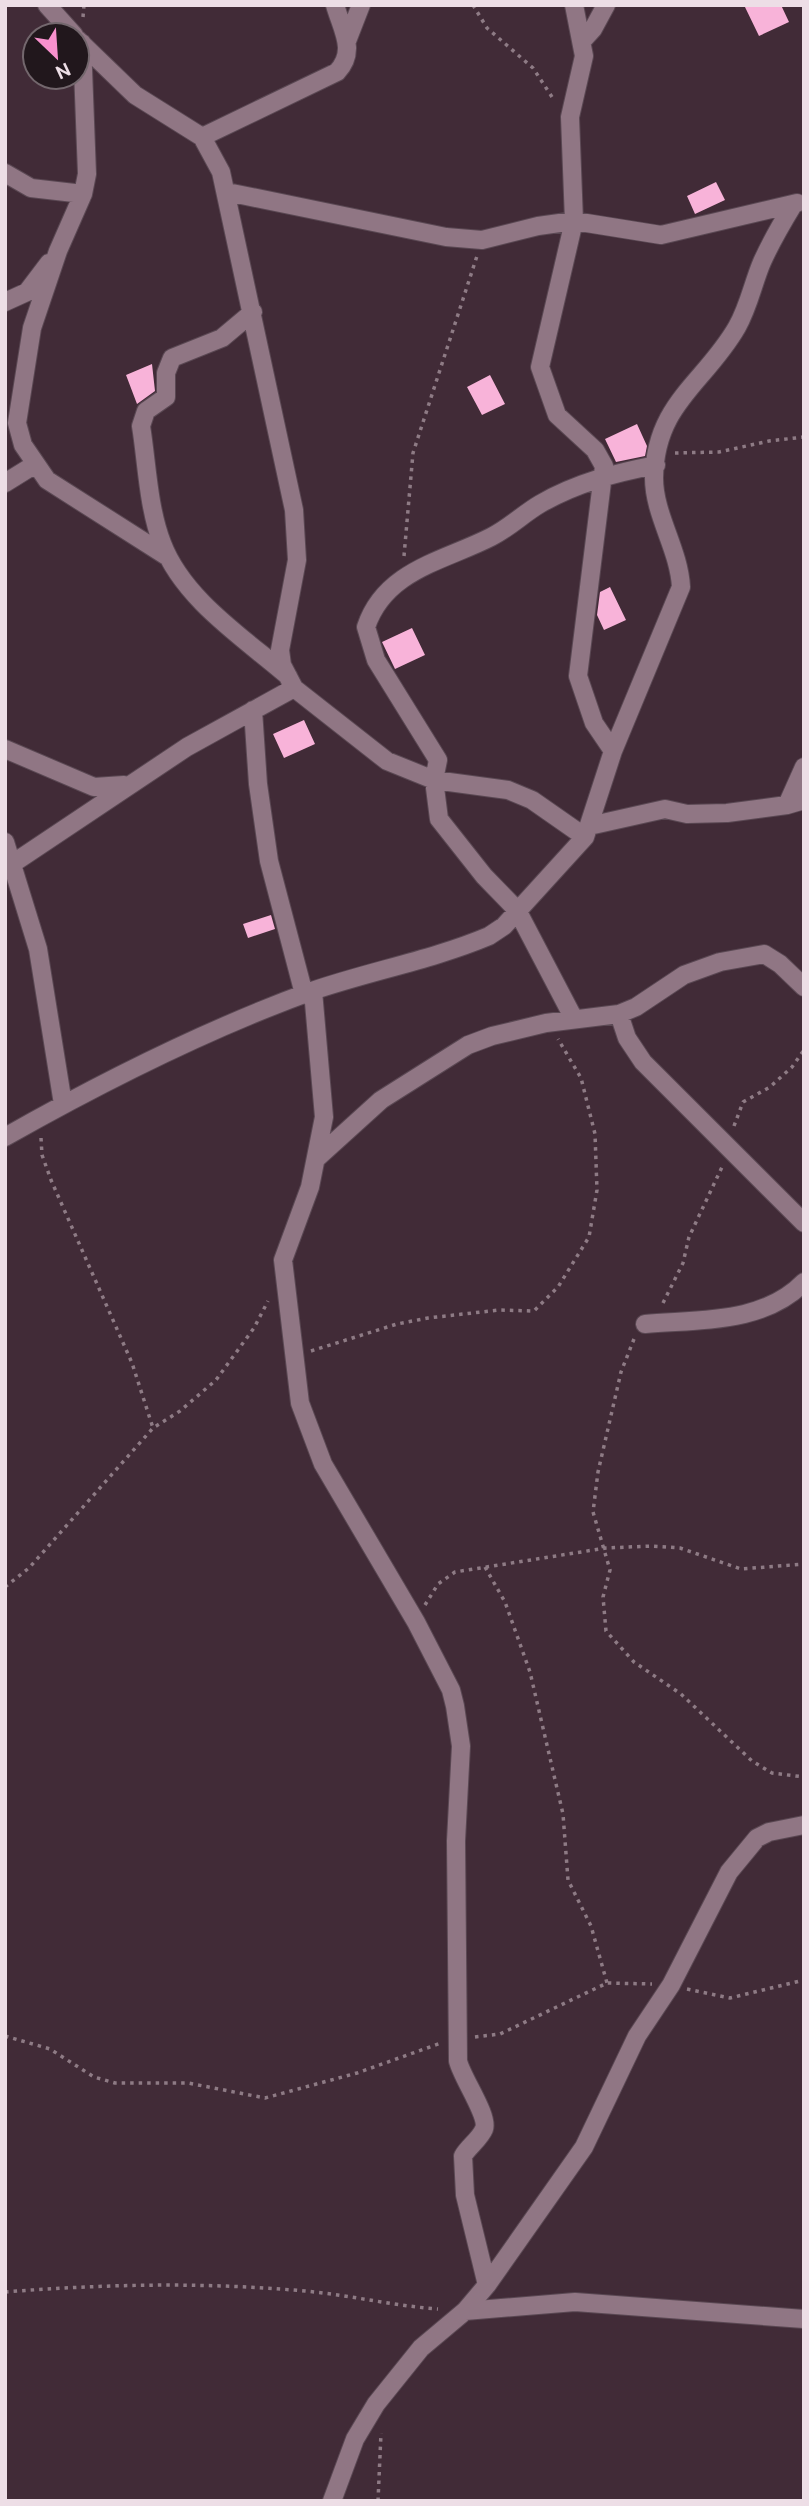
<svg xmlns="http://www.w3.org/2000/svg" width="809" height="2506" viewBox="0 0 809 2506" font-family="Ubuntu,sans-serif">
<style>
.building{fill:#f8b3d9}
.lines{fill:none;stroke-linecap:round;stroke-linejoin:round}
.minor-casing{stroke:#5a4853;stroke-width:20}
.path{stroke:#8e7b85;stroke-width:3.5;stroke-dasharray:3.5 5;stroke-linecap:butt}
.minor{stroke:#907684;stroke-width:18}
</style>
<rect width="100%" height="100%" fill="#412b37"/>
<path class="building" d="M 744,5 L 781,5 L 789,22 L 759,36 Z
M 716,182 L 725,200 L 695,214 L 687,196 Z
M 152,364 L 155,391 L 137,404 L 126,375 Z
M 490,375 L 505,404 L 482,415 L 467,387 Z
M 637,424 L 647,446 L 645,456 L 616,462 L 605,439 Z
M 610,587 L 626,620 L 604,630 L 597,615 L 600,592 Z
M 412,628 L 425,655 L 395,669 L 382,642 Z
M 304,720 L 315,744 L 284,758 L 273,734 Z
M 271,915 L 275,929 L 248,938 L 243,924 Z"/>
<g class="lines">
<defs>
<path id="minor" d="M 47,5 L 74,35
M 574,5 L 584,56 L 570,117 L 574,221 L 540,367 L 557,415 L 595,450 L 604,466 L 578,676 L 594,723 L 613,751
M 77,39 L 135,95 L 202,137 L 221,172 L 294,510 L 297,560 L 280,650 L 282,665 L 294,688 L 387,761 L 434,780 L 508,790 L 532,800 L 585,837
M 583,40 L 593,29 L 606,5
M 347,41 L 361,5
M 82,43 L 87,174 L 83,194 L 58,251 L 32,328 L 17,423 L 23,445 L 47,480 L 168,557
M 202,137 L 337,72 C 357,51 342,30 335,5
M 5,173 L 31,188 L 83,194
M 227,192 L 446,237 L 482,240 L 538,226 L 574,221 L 661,235 L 797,203
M 5,302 L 27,292 L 49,263
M 253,312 L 222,338 L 172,358 L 166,373 L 166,397 L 146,411 L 141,426 C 147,463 148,507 162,543 C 183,599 244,638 288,676
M 5,483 L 34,465
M 253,710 L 258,784 L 269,861 L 304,994
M 5,749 L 94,787 L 124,785
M 787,805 L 804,767
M 589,826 L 665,809 L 687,814 L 727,813 L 787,805 L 804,800
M 5,842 L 38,949 L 63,1104
M 12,864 L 187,747 L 294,688
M 313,991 L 324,1117 L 310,1187 L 283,1260 L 300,1403 L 323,1464 L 416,1622 L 451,1690 L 455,1706 L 461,1746 L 456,1841 L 458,2061 C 462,2078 489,2116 484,2129 C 480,2139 468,2147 463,2156 L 465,2195 L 487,2285
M 619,1014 L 627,1038 L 643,1062 L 804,1223
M 574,1019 L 517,910 L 484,876 L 439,819 L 434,780 L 438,760 L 376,660 L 366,627 C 385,570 444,561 491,537 C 509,528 523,514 540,504 C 576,483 615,473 656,465
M 5,1137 C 104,1081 205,1030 312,991 C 370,971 432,960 489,936 L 504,926 L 585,837 L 613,751 L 681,587 C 679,549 654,515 654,478 C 655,403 705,383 737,327 C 749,306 753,283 762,262 C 771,242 782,223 793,205
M 317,1158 L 381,1100 L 468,1045 L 492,1036 L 546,1023 L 619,1014 L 636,1007 L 684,975 L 720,962 L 764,954 L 780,964 L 804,987
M 645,1324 C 700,1319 763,1324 804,1282
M 465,2311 L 575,2302 L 804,2319
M 332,2501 L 355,2439 L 376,2404 L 421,2348 L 465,2311 L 487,2285 L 584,2147 L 637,2036 L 671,1985 L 729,1872 L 757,1838 L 769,1832 L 804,1825"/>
</defs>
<use href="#minor" class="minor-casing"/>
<path class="path" d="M 473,5 L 487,28 L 533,68 L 554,100
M 83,17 L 84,5
M 675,453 L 719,452 L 769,441 L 804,437
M 404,556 L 413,453 L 477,256
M 734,1126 L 743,1102 L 770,1087 L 792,1067 L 804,1050
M 41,1138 L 42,1155 L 51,1180 L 132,1363 L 153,1428
M 663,1303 L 683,1263 L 689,1237 L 722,1167
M 634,1339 L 621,1372 L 598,1472 L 593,1512 L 610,1570 L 603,1597 L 606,1631 L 634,1662 L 681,1694 L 752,1761 L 772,1773 L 804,1777
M 311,1351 L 397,1324 L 428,1318 L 499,1310 L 534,1311 L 558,1287 L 589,1237 L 597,1190 L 595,1134 L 581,1078 L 558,1039
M 485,1567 L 505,1602 L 530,1672 L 563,1814 L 568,1880 L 591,1926 L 607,1983
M 5,1587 L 29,1568 L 153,1428 L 180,1411 L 216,1380 L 254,1328 L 268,1301
M 425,1605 L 438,1584 L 455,1572 L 606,1548 L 652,1546 L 680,1548 L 741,1569 L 804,1564
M 687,1989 L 730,1998 L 804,1980
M 5,2036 L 50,2049 L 94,2077 L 115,2083 L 188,2083 L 265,2098 L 357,2073 L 441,2043
M 475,2037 L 500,2034 L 607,1983 L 652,1984
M 5,2292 C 107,2284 203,2282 305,2291 C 350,2295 394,2306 438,2309
M 378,2501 L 381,2433"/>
<use href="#minor" class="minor"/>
</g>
<rect width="809" height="2506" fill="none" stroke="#eddee6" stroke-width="14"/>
<g transform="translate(56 56) rotate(155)"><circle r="33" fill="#21171c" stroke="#73676d" stroke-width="2"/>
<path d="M0-5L12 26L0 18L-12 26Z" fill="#f890cd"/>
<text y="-10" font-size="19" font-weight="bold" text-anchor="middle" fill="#eddee6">N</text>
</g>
</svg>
